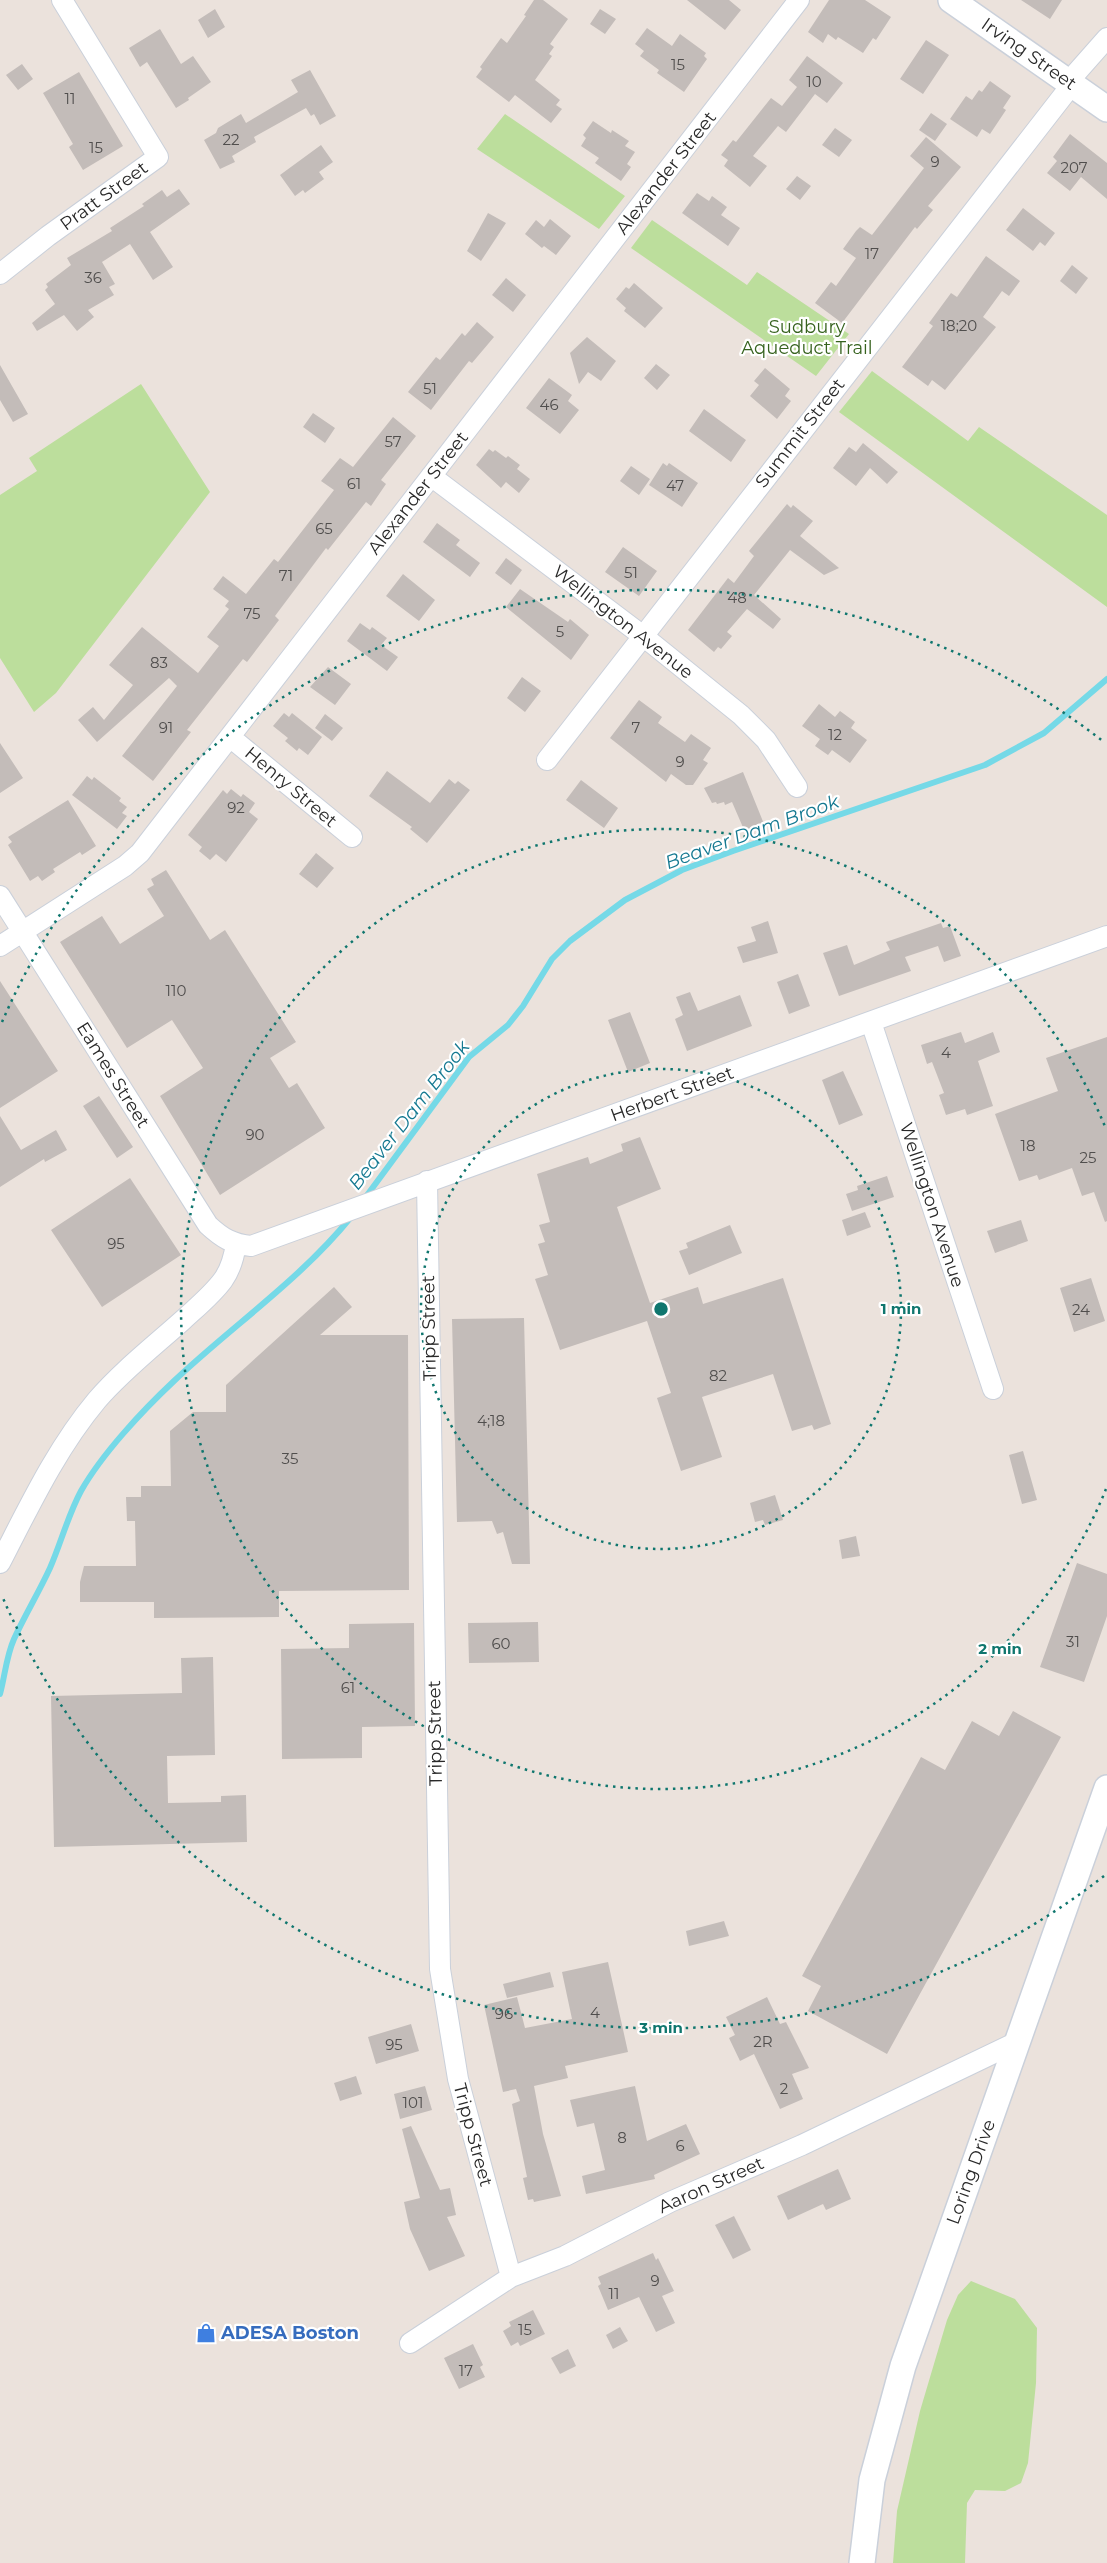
<svg xmlns="http://www.w3.org/2000/svg" width="1107" height="2563" viewBox="0 0 1107 2563" font-family="Montserrat,sans-serif">
<style>
.green{fill:#bcde9c}
.lines{fill:none;stroke-linecap:round;stroke-linejoin:round}
.stream{stroke:#75d9e7;stroke-width:6}
.building{fill:#c3bcb9}
.minor-casing{stroke:#cad0da;stroke-width:22}
.tertiary-casing{stroke:#cad0da;stroke-width:28}
.minor{stroke:#fff;stroke-width:20}
.tertiary{stroke:#fff;stroke-width:25}
.ring{fill:none;stroke:#0f766e;stroke-width:2.5;stroke-dasharray:2.5 5}
.labels{text-anchor:middle;dominant-baseline:central;stroke-width:4.5;stroke-linejoin:round;paint-order:stroke}
.number-label{font-size:15px;fill:#504e4d}
.street-label{font-size:18px;fill:#292929;stroke:#fff}
.park-label{font-size:18px;fill:#36621e;stroke:#fff}
.shop-label{font-size:18px;font-weight:bold;fill:#366cbe;stroke:#fff;text-anchor:start}
.water-label{font-size:19px;font-style:italic;fill:#157991;stroke:#fff}
.centre{fill:#0f766e;stroke:#fff;stroke-width:2.5}
.ring-label{font-size:15px;text-anchor:middle;font-weight:bold;fill:#0f766e;stroke:#fff;stroke-width:4.5;stroke-linejoin:round;paint-order:stroke}
</style>
<rect width="100%" height="100%" fill="#ebe2dc"/>
<path class="green" d="M 505,114 L 625,196 L 599,229 L 477,149 Z
M 652,220 L 747,285 L 757,272 L 849,334 L 816,376 L 631,248 Z
M 872,371 L 968,441 L 979,427 L 1107,515 L 1107,607 L 839,412 Z
M 141,384 L 210,492 L 56,693 L 34,712 L 0,658 L 0,495 L 37,471 L 29,458 Z
M 971,2281 L 1015,2299 L 1037,2328 L 1036,2383 L 1028,2463 L 1021,2483 L 1005,2491 L 975,2490 L 967,2503 L 965,2563 L 893,2563 L 897,2511 L 920,2411 L 947,2320 L 958,2295 Z"/>
<g class="lines">
<path class="stream" d="M 365,1198 L 469,1057 L 508,1025 L 523,1006 L 552,959 L 570,941 L 625,900 L 682,870 L 733,851 L 985,765 L 1044,733 L 1107,679
M 0,1694 C 5,1676 6,1657 14,1639 C 25,1615 39,1592 50,1568 C 61,1543 68,1515 81,1491 C 102,1454 142,1411 174,1381 C 232,1326 300,1280 351,1217"/>
</g>
<path class="building" d="M 534,0 L 543,0 L 568,19 L 550,44 L 554,47 L 549,54 L 552,56 L 535,80 L 560,100 L 556,105 L 562,109 L 551,123 L 515,95 L 509,102 L 476,77 L 482,69 L 480,67 L 501,38 L 507,43 L 526,16 L 524,15 Z
M 687,0 L 729,0 L 741,10 L 725,30 Z
M 829,0 L 865,0 L 891,17 L 876,40 L 873,38 L 863,53 L 838,37 L 836,40 L 828,34 L 823,43 L 808,32 Z
M 1021,0 L 1062,0 L 1050,19 Z
M 215,9 L 225,27 L 208,38 L 198,20 Z
M 600,9 L 616,19 L 605,34 L 590,24 Z
M 647,28 L 672,46 L 680,34 L 706,53 L 704,56 L 707,59 L 684,92 L 657,73 L 659,70 L 640,56 L 644,51 L 635,44 Z
M 160,29 L 181,64 L 193,56 L 211,82 L 188,98 L 189,100 L 176,108 L 147,62 L 140,67 L 129,48 Z
M 926,40 L 949,55 L 923,94 L 900,79 Z
M 807,56 L 843,83 L 827,103 L 815,94 L 786,132 L 778,126 L 753,156 L 767,166 L 750,187 L 724,166 L 728,160 L 721,155 L 733,140 L 736,142 L 771,98 L 782,106 L 797,87 L 789,80 Z
M 22,64 L 33,79 L 18,90 L 6,75 Z
M 310,70 L 336,116 L 320,125 L 314,114 L 311,116 L 306,108 L 254,137 L 256,142 L 232,156 L 235,162 L 220,169 L 204,140 L 216,133 L 218,128 L 241,114 L 246,123 L 298,92 L 291,80 Z
M 79,72 L 123,146 L 83,170 L 69,147 L 73,144 L 43,93 Z
M 990,81 L 1011,96 L 1003,108 L 1006,110 L 990,134 L 982,129 L 977,137 L 950,119 L 966,96 L 972,100 L 979,90 L 982,92 Z
M 931,113 L 947,124 L 935,141 L 919,130 Z
M 593,121 L 611,133 L 612,130 L 629,141 L 625,146 L 635,152 L 627,164 L 631,167 L 621,181 L 595,163 L 599,158 L 581,146 L 586,138 L 583,135 Z
M 835,128 L 852,140 L 839,157 L 822,145 Z
M 1070,134 L 1107,163 L 1107,199 L 1081,177 L 1070,191 L 1047,173 L 1057,161 L 1053,157 Z
M 926,137 L 961,167 L 928,206 L 933,210 L 917,229 L 915,227 L 842,323 L 815,303 L 831,282 L 836,286 L 856,258 L 843,249 L 856,231 L 860,227 L 872,235 L 924,168 L 910,156 Z
M 321,145 L 333,162 L 319,172 L 324,179 L 305,193 L 303,190 L 295,196 L 280,175 Z
M 797,176 L 811,186 L 800,200 L 786,189 Z
M 179,189 L 190,204 L 150,232 L 173,267 L 153,280 L 130,244 L 102,262 L 115,284 L 109,287 L 114,295 L 88,310 L 94,317 L 77,331 L 64,315 L 37,331 L 32,323 L 55,304 L 45,290 L 48,287 L 46,284 L 71,265 L 67,258 L 112,231 L 110,228 L 144,206 L 142,204 L 162,190 L 167,197 Z
M 697,193 L 709,201 L 712,196 L 727,207 L 721,215 L 740,228 L 728,246 L 682,213 Z
M 1023,208 L 1055,233 L 1045,246 L 1040,242 L 1033,251 L 1006,230 Z
M 488,213 L 506,223 L 481,261 L 467,251 Z
M 550,219 L 571,236 L 556,255 L 544,246 L 542,248 L 525,234 L 536,220 L 544,227 Z
M 986,256 L 1020,281 L 1009,296 L 1002,291 L 983,317 L 996,327 L 945,390 L 932,380 L 928,386 L 902,367 L 933,326 L 929,323 L 951,293 L 957,297 Z
M 1072,265 L 1088,278 L 1076,294 L 1060,281 Z
M 506,278 L 526,295 L 513,312 L 492,295 Z
M 634,283 L 663,308 L 645,328 L 624,311 L 626,308 L 616,299 L 626,287 L 629,289 Z
M 477,322 L 494,337 L 472,363 L 469,361 L 431,410 L 408,392 L 436,357 L 440,360 L 462,333 L 465,336 Z
M 587,337 L 616,361 L 601,381 L 588,372 L 579,384 L 570,353 Z
M 656,364 L 670,375 L 657,390 L 644,378 Z
M 0,365 L 28,414 L 13,422 L 0,400 Z
M 765,368 L 790,389 L 785,396 L 791,401 L 777,419 L 750,396 L 759,385 L 754,381 Z
M 549,378 L 572,395 L 568,401 L 579,410 L 560,434 L 526,408 Z
M 704,409 L 746,440 L 731,462 L 689,431 Z
M 313,413 L 335,428 L 325,443 L 303,427 Z
M 393,417 L 416,436 L 381,480 L 386,484 L 371,506 L 366,502 L 328,550 L 326,548 L 275,616 L 279,620 L 247,662 L 243,659 L 187,730 L 191,732 L 153,781 L 122,756 L 177,686 L 169,678 L 97,742 L 78,720 L 93,707 L 104,720 L 133,685 L 109,665 L 142,627 L 198,673 L 219,646 L 207,637 L 229,609 L 225,606 L 229,601 L 213,589 L 223,576 L 246,594 L 274,559 L 278,562 L 334,490 L 321,481 L 340,458 L 353,467 Z
M 863,443 L 898,472 L 887,484 L 870,468 L 856,486 L 833,468 L 849,447 L 856,452 Z
M 489,449 L 493,452 L 495,450 L 506,458 L 508,456 L 520,465 L 517,469 L 530,479 L 519,493 L 506,482 L 501,488 L 476,465 Z
M 663,463 L 667,466 L 669,463 L 698,483 L 682,507 L 649,485 Z
M 631,466 L 650,479 L 639,495 L 620,481 Z
M 787,504 L 791,508 L 793,505 L 813,521 L 800,536 L 839,568 L 824,575 L 790,550 L 754,595 L 781,619 L 773,629 L 747,609 L 727,632 L 732,636 L 721,649 L 718,647 L 714,652 L 688,630 L 728,578 L 734,583 L 754,556 L 749,551 Z
M 437,523 L 460,540 L 456,545 L 480,563 L 470,577 L 423,542 Z
M 623,547 L 657,571 L 639,596 L 605,572 Z
M 506,558 L 522,570 L 511,585 L 495,573 Z
M 403,574 L 435,600 L 419,621 L 386,596 Z
M 520,589 L 568,622 L 570,619 L 589,635 L 571,660 L 506,607 Z
M 360,623 L 370,630 L 372,627 L 387,638 L 381,645 L 398,657 L 387,671 L 347,641 Z
M 328,667 L 351,684 L 335,705 L 310,687 Z
M 522,677 L 541,691 L 525,712 L 507,698 Z
M 639,700 L 662,717 L 658,723 L 685,742 L 691,734 L 711,748 L 703,760 L 708,763 L 693,785 L 686,785 L 671,774 L 666,782 L 610,738 Z
M 819,704 L 835,717 L 840,711 L 855,722 L 851,728 L 867,740 L 850,763 L 832,750 L 828,755 L 815,746 L 820,739 L 802,726 Z
M 284,713 L 289,717 L 292,713 L 322,737 L 308,755 L 299,748 L 297,751 L 285,741 L 288,738 L 273,726 Z
M 325,714 L 343,728 L 332,741 L 315,728 Z
M 0,743 L 23,778 L 0,793 Z
M 387,771 L 430,803 L 449,779 L 455,784 L 458,781 L 470,790 L 427,843 L 410,829 L 412,827 L 369,796 Z
M 743,772 L 764,824 L 745,832 L 732,802 L 725,805 L 724,802 L 717,804 L 716,802 L 712,803 L 704,788 Z
M 87,776 L 92,780 L 94,777 L 121,798 L 119,801 L 127,807 L 122,813 L 127,816 L 117,829 L 72,795 Z
M 581,780 L 618,808 L 604,828 L 566,800 Z
M 231,789 L 241,797 L 243,794 L 255,803 L 249,812 L 258,819 L 226,862 L 216,854 L 210,860 L 199,851 L 202,847 L 188,835 L 223,790 L 227,794 Z
M 68,800 L 96,846 L 82,855 L 80,852 L 53,869 L 55,872 L 42,881 L 38,876 L 30,881 L 8,845 L 12,842 L 8,837 Z
M 316,853 L 334,868 L 317,888 L 299,874 Z
M 166,870 L 210,940 L 225,930 L 296,1042 L 270,1058 L 289,1088 L 297,1083 L 325,1128 L 220,1195 L 160,1096 L 203,1068 L 172,1020 L 127,1048 L 60,942 L 102,916 L 120,944 L 164,916 L 147,889 L 154,885 L 151,879 Z
M 768,921 L 778,953 L 743,963 L 737,947 L 756,941 L 751,927 Z
M 941,923 L 943,928 L 950,926 L 961,956 L 944,962 L 938,946 L 905,957 L 911,971 L 839,996 L 823,953 L 847,945 L 854,965 L 890,950 L 886,942 Z
M 798,974 L 810,1006 L 789,1014 L 777,982 Z
M 0,981 L 58,1071 L 0,1108 Z
M 690,992 L 698,1011 L 740,995 L 752,1026 L 687,1051 L 675,1019 L 683,1015 L 676,997 Z
M 630,1012 L 650,1063 L 628,1072 L 608,1020 Z
M 961,1032 L 965,1043 L 993,1032 L 1000,1052 L 978,1061 L 993,1106 L 967,1115 L 965,1109 L 946,1115 L 939,1095 L 944,1093 L 932,1062 L 927,1064 L 921,1045 Z
M 1107,1037 L 1107,1221 L 1105,1222 L 1094,1192 L 1082,1196 L 1072,1168 L 1039,1180 L 1037,1175 L 1019,1181 L 995,1114 L 1058,1091 L 1046,1058 Z
M 843,1071 L 863,1115 L 839,1125 L 822,1080 Z
M 99,1096 L 133,1147 L 117,1158 L 83,1106 Z
M 0,1116 L 21,1150 L 56,1130 L 67,1150 L 45,1162 L 44,1159 L 0,1187 Z
M 640,1137 L 661,1189 L 617,1207 L 650,1303 L 698,1287 L 703,1304 L 783,1278 L 831,1424 L 814,1430 L 812,1425 L 792,1431 L 773,1374 L 702,1397 L 722,1457 L 681,1471 L 657,1398 L 671,1393 L 647,1321 L 560,1350 L 535,1279 L 548,1275 L 538,1244 L 545,1242 L 539,1225 L 550,1222 L 537,1174 L 588,1157 L 590,1164 L 623,1151 L 621,1144 Z
M 887,1176 L 894,1197 L 852,1211 L 846,1194 L 858,1190 L 857,1186 Z
M 130,1178 L 181,1255 L 102,1307 L 51,1230 Z
M 865,1212 L 871,1227 L 847,1236 L 842,1220 Z
M 1021,1220 L 1028,1241 L 995,1253 L 987,1231 Z
M 730,1225 L 742,1253 L 689,1275 L 679,1251 L 688,1248 L 686,1243 Z
M 1091,1278 L 1105,1321 L 1074,1332 L 1060,1288 Z
M 334,1287 L 352,1307 L 320,1335 L 408,1335 L 409,1590 L 279,1591 L 279,1617 L 154,1618 L 154,1602 L 80,1602 L 80,1582 L 84,1566 L 136,1566 L 135,1521 L 127,1521 L 126,1497 L 141,1497 L 141,1486 L 171,1486 L 170,1431 L 193,1412 L 226,1412 L 226,1385 Z
M 524,1318 L 530,1564 L 512,1564 L 503,1532 L 497,1534 L 492,1521 L 457,1522 L 452,1319 Z
M 1023,1451 L 1037,1500 L 1022,1504 L 1009,1455 Z
M 775,1495 L 783,1520 L 765,1525 L 763,1520 L 755,1522 L 750,1503 Z
M 856,1536 L 860,1556 L 842,1559 L 839,1540 Z
M 1077,1563 L 1107,1574 L 1107,1616 L 1084,1682 L 1040,1667 Z
M 538,1622 L 539,1662 L 469,1663 L 468,1623 Z
M 414,1623 L 415,1726 L 362,1727 L 362,1758 L 282,1759 L 281,1649 L 349,1648 L 349,1624 Z
M 213,1657 L 215,1755 L 167,1756 L 168,1803 L 221,1802 L 221,1796 L 246,1795 L 247,1842 L 54,1847 L 51,1696 L 182,1693 L 181,1658 Z
M 1013,1711 L 1061,1737 L 887,2054 L 808,2011 L 821,1986 L 802,1976 L 921,1757 L 945,1770 L 972,1721 L 999,1736 Z
M 724,1921 L 729,1936 L 689,1946 L 686,1931 Z
M 608,1962 L 628,2052 L 565,2066 L 568,2078 L 534,2086 L 543,2134 L 561,2196 L 534,2202 L 533,2199 L 528,2200 L 523,2178 L 527,2177 L 512,2104 L 520,2101 L 516,2089 L 503,2092 L 484,2005 L 517,1997 L 525,2028 L 572,2019 L 562,1972 Z
M 550,1972 L 554,1987 L 507,1998 L 503,1984 Z
M 767,1997 L 780,2024 L 786,2022 L 809,2068 L 792,2074 L 803,2099 L 780,2109 L 754,2054 L 740,2061 L 729,2038 L 735,2035 L 726,2017 Z
M 411,2024 L 419,2051 L 376,2064 L 368,2037 Z
M 356,2076 L 362,2094 L 340,2101 L 334,2083 Z
M 425,2086 L 432,2110 L 400,2119 L 394,2094 Z
M 635,2086 L 647,2141 L 686,2124 L 700,2154 L 654,2175 L 655,2179 L 586,2194 L 582,2176 L 605,2170 L 594,2123 L 577,2127 L 570,2100 Z
M 411,2126 L 440,2190 L 450,2188 L 456,2215 L 447,2217 L 465,2256 L 429,2271 L 410,2229 L 404,2202 L 420,2198 L 402,2129 Z
M 838,2169 L 851,2199 L 826,2210 L 823,2204 L 788,2220 L 777,2196 Z
M 734,2216 L 751,2250 L 733,2259 L 715,2225 Z
M 653,2253 L 656,2260 L 658,2258 L 674,2291 L 662,2296 L 675,2323 L 656,2332 L 639,2297 L 608,2310 L 598,2286 L 601,2284 L 598,2277 Z
M 533,2310 L 545,2334 L 520,2346 L 518,2342 L 511,2346 L 503,2331 L 511,2326 L 509,2322 Z
M 620,2327 L 628,2341 L 613,2349 L 606,2335 Z
M 473,2344 L 483,2365 L 480,2367 L 485,2377 L 459,2389 L 444,2358 Z
M 568,2349 L 576,2366 L 560,2374 L 551,2358 Z"/>
<g class="lines">
<defs>
<path id="minor" d="M 1069,81 L 1107,38
M 0,274 L 48,236 L 158,157 L 62,0
M 431,476 L 643,636 L 741,715 L 766,740 L 797,787
M 230,737 L 352,837
M 547,760 L 1073,83
M 0,896 L 208,1225 C 222,1238 232,1244 251,1246 L 1107,936
M 0,946 L 125,866 L 140,853 L 799,0
M 871,1022 L 993,1389
M 427,1181 L 440,1969 L 458,2079 L 511,2277
M 0,1563 C 29,1507 56,1449 97,1400 C 122,1371 154,1346 183,1320 C 197,1307 212,1295 223,1280 C 231,1269 234,1257 236,1244
M 410,2343 L 511,2277 L 565,2256 L 670,2202 L 802,2145 L 1019,2041"/>
<path id="tertiary" d="M 951,0 L 1107,109
M 862,2563 L 872,2480 L 903,2366 L 1107,1788"/>
</defs>
<use href="#minor" class="minor-casing"/>
<use href="#tertiary" class="tertiary-casing"/>
<use href="#minor" class="minor"/>
<use href="#tertiary" class="tertiary"/>
</g>
<g class="ring">
<circle cx="661" cy="1309" r="240"/>
<path d="M1106 1489A480 480 0 1 1 1106 1129"/>
<path d="M1104 1876A719 719 0 0 1 2 1596M2 1022A719 719 0 0 1 1104 742"/>
</g>
<defs>
<symbol id="shop-bare" viewBox="-9 -9 18 18"><path d="M-5-2.5h2.3a2.7 3.5 0 0 1 5.4 0H5L5.5 6h-11ZM-1.5-2.5h3a1.5 2.3 0 0 0-3 0Z" fill="#3f7fe0" stroke="#fff" stroke-width="2.5" paint-order="stroke"/></symbol>
</defs>
<g fill-rule="evenodd">
<use href="#shop-bare" x="192" y="2319" width="28" height="28"/>
</g>
<g class="labels">
<g class="number-label">
<text x="678" y="64">15</text>
<text x="814" y="81">10</text>
<text x="70" y="98">11</text>
<text x="231" y="139">22</text>
<text x="96" y="147">15</text>
<text x="935" y="161">9</text>
<text x="1074" y="167">207</text>
<text x="872" y="253">17</text>
<text x="93" y="277">36</text>
<text x="959" y="325">18;20</text>
<text x="430" y="388">51</text>
<text x="549" y="404">46</text>
<text x="393" y="441">57</text>
<text x="354" y="483">61</text>
<text x="675" y="485">47</text>
<text x="324" y="528">65</text>
<text x="631" y="572">51</text>
<text x="286" y="575">71</text>
<text x="737" y="597">48</text>
<text x="252" y="613">75</text>
<text x="560" y="631">5</text>
<text x="159" y="662">83</text>
<text x="166" y="727">91</text>
<text x="636" y="727">7</text>
<text x="835" y="734">12</text>
<text x="680" y="761">9</text>
<text x="236" y="807">92</text>
<text x="176" y="990">110</text>
<text x="946" y="1052">4</text>
<text x="255" y="1134">90</text>
<text x="1028" y="1145">18</text>
<text x="1088" y="1157">25</text>
<text x="116" y="1243">95</text>
<text x="1081" y="1309">24</text>
<text x="718" y="1375">82</text>
<text x="491" y="1420">4;18</text>
<text x="290" y="1458">35</text>
<text x="1073" y="1641">31</text>
<text x="501" y="1643">60</text>
<text x="348" y="1687">61</text>
<text x="595" y="2012">4</text>
<text x="504" y="2013">96</text>
<text x="763" y="2041">2R</text>
<text x="394" y="2044">95</text>
<text x="784" y="2088">2</text>
<text x="413" y="2102">101</text>
<text x="622" y="2137">8</text>
<text x="680" y="2145">6</text>
<text x="655" y="2280">9</text>
<text x="614" y="2293">11</text>
<text x="525" y="2329">15</text>
<text x="466" y="2370">17</text>
</g>
<g class="street-label">
<text transform="translate(1029 54) rotate(35)">Irving Street</text>
<text transform="translate(666 173) rotate(-52)">Alexander Street</text>
<text transform="translate(104 196) rotate(-36)">Pratt Street</text>
<text transform="translate(800 433) rotate(-52)">Summit Street</text>
<text transform="translate(418 493) rotate(-52)">Alexander Street</text>
<text transform="translate(623 622) rotate(38)">Wellington Avenue</text>
<text transform="translate(291 787) rotate(40)">Henry Street</text>
<text transform="translate(113 1075) rotate(58)">Eames Street</text>
<text transform="translate(672 1094) rotate(-20)">Herbert Street</text>
<text transform="translate(932 1205) rotate(72)">Wellington Avenue</text>
<text transform="translate(429 1328) rotate(-91)">Tripp Street</text>
<text transform="translate(435 1733) rotate(-91)">Tripp Street</text>
<text transform="translate(473 2135) rotate(75)">Tripp Street</text>
<text transform="translate(971 2172) rotate(-70)">Loring Drive</text>
<text transform="translate(711 2185) rotate(-24)">Aaron Street</text>
</g>
<g class="park-label">
<text x="807" y="327">Sudbury<tspan x="807" dy="21">Aqueduct Trail</tspan></text>
</g>
<g class="shop-label">
<text x="221" y="2333">ADESA Boston</text>
</g>
<g class="water-label">
<text transform="translate(752 832) rotate(-20)">Beaver Dam Brook</text>
<text transform="translate(409 1115) rotate(-52)">Beaver Dam Brook</text>
</g>
</g>
<circle cx="661" cy="1309" r="8" class="centre"/>
<g class="ring-label">
<text x="901" y="1314">1 min</text>
<text x="1000" y="1654">2 min</text>
<text x="661" y="2033">3 min</text>
</g>
</svg>
